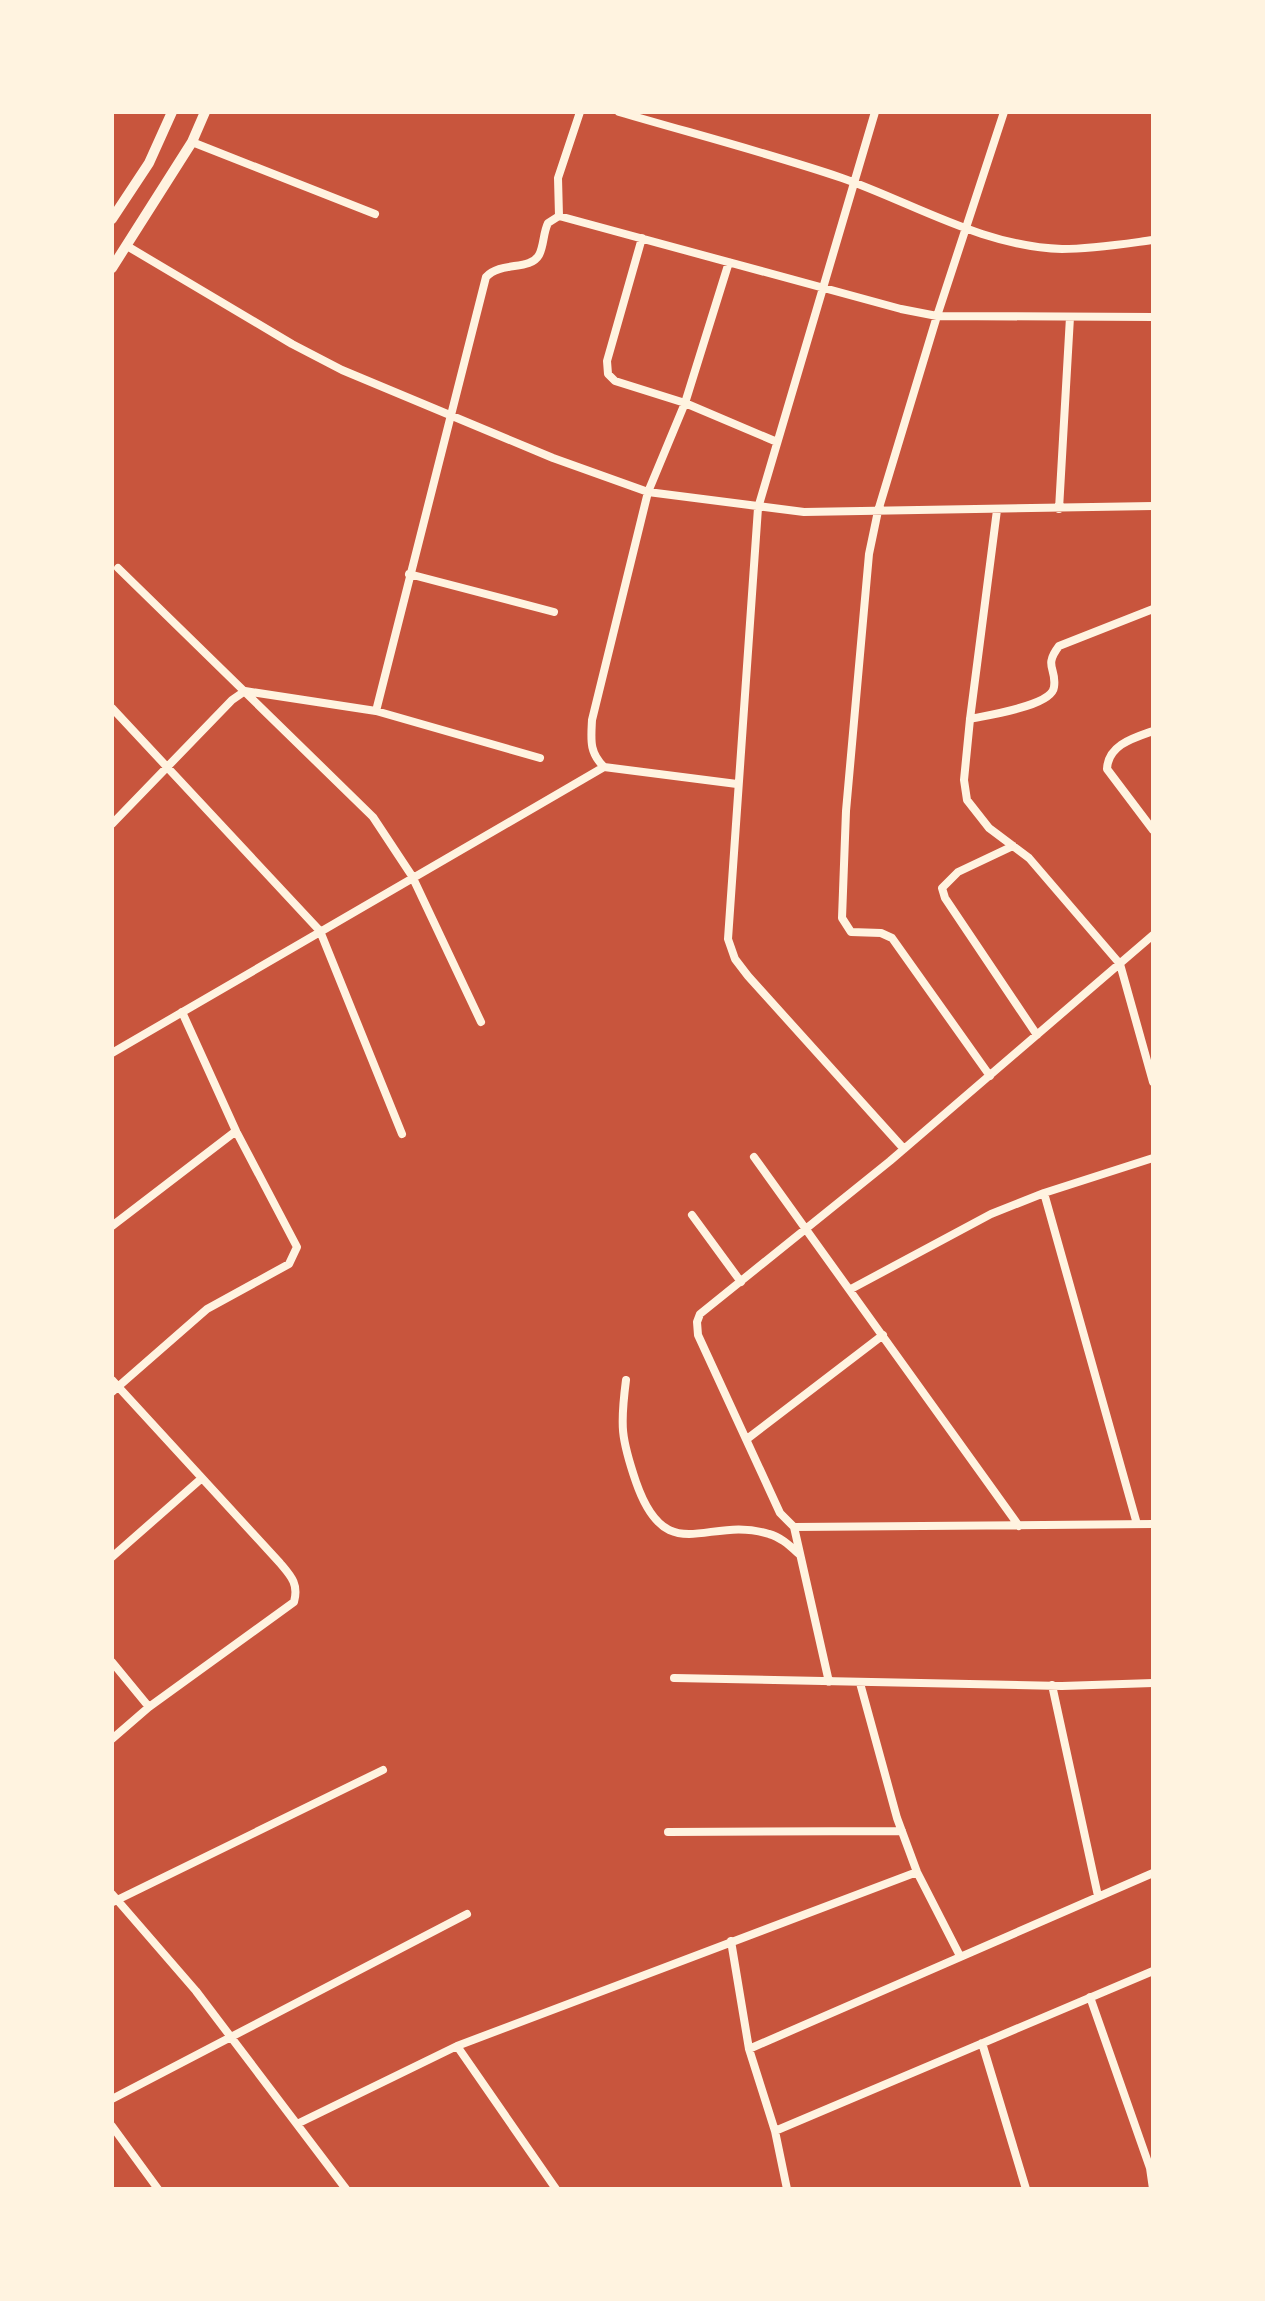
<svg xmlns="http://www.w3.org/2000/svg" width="1265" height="2301" viewBox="0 0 1265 2301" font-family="Jost,sans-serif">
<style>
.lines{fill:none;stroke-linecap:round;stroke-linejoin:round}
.minor{stroke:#fff3e0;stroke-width:8}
.tertiary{stroke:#fff3e0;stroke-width:10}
</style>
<rect width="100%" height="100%" fill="#c8553d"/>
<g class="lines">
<path class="minor" d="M 619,112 C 694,134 768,153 842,178 C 913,203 984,247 1062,249 C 1092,249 1123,244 1153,240
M 875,112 L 758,508 L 728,939 L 735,959 L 748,976 L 904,1149
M 192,142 L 375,214
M 559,216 L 558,178 L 580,112
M 642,238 L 607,361 L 608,374 L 615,381 L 685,403 L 777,442
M 127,246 L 292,344 L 342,370 L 553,458 L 648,492 L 804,512 L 1153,506
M 729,262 L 685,403 L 648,492 L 592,720 C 591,740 589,752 604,767 L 737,784
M 1059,509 L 1070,317
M 997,510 L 970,719 L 964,780 L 967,800 L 989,828 L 1029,858 L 1120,964 L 1153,1082
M 118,568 L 373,817 L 412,876 L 481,1022
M 409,574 L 554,612
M 112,708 L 320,931 L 402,1134
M 376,711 L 486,277 C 501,261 530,271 539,255 C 544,246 543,233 548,223 L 559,216 L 901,309 L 937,316 L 1153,317
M 970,719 C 988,715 1052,706 1054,687 C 1057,668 1043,667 1059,646 L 1153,609
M 1153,731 C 1133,738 1108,745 1107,769 L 1153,830
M 112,824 L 232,700 L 245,691 L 376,711 L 540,758
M 1013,846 L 958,872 L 942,888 L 945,898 L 1037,1035
M 1153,935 L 890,1161 L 700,1314 L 697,1322 L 698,1335 L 780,1513 L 794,1527 L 1153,1524
M 112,1053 L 604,767
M 990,1076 L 892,938 L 881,933 L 851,932 L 842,918 L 846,811 L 869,554 L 878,511 L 937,316 L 1004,112
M 754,1157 L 1019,1526
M 1044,1193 L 1137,1524
M 692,1215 L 741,1282
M 112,1226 L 236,1131
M 851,1289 L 991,1214 L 1044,1193 L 1153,1158
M 112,1380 L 280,1563 C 291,1576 299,1584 294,1602 L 149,1707 L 112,1739
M 626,1380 C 620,1426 621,1438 636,1482 C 667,1571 708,1514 769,1534 C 781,1537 791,1547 800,1555
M 112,1392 L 207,1309 L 289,1264 L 297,1247 L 236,1131 L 182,1012
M 747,1439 L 883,1335
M 794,1527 L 829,1682
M 112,1557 L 202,1478
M 112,1662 L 149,1707
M 674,1678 L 1062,1686 L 1153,1683
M 860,1683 L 897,1818 L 917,1872 L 960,1956
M 1052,1685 L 1098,1896
M 668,1832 L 902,1831
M 112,1894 L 196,1991 L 346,2189
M 113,1902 L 383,1770
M 731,1941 L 749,2049 L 775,2131 L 787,2189
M 1090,1997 L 1150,2168 L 1153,2189
M 982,2043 L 1026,2189
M 457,2046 L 556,2189
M 749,2049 L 1153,1873
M 112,2099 L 467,1914
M 299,2123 L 457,2046 L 917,1872
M 112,2126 L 158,2189
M 775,2131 L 1153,1971"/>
<path class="tertiary" d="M 112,219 L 149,163 L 172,112
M 112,268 L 192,142 L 205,112"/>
</g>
<rect width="1265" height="2301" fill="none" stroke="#fff3e0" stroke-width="228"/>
</svg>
